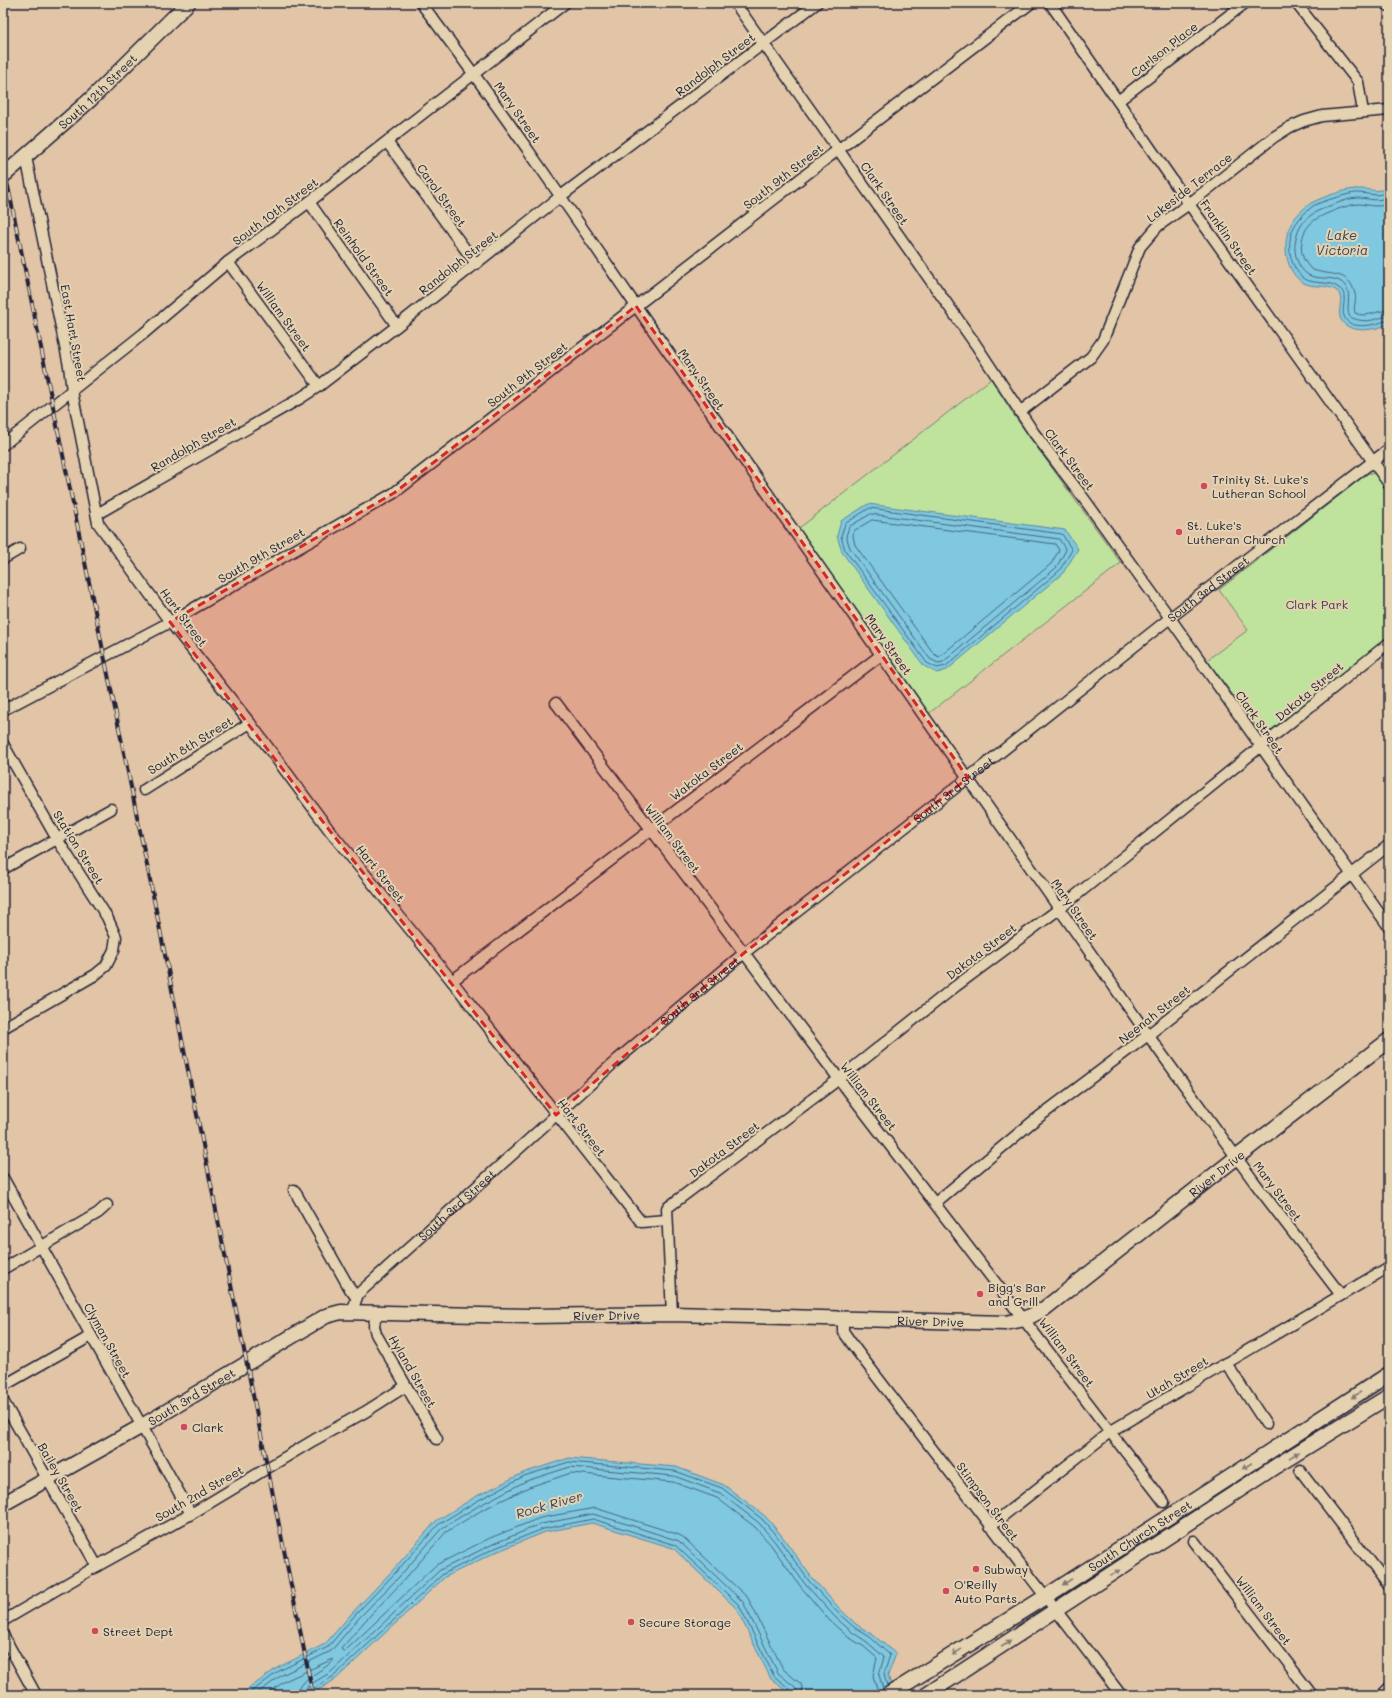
<svg xmlns="http://www.w3.org/2000/svg" width="1392" height="1698" viewBox="0 0 1392 1698" font-family="Mali,sans-serif">
<style>
.green{fill:#bfe39d;stroke:#70826c}
.water{fill:#7fc8df;stroke:#5a869d}
.lines{fill:none;stroke-linecap:round;stroke-linejoin:round}
.shore{stroke:#47647d;stroke-width:1}
.street-casing{stroke:#22223b;stroke-width:13}
.secondary-casing{stroke:#22223b;stroke-width:17}
.street{stroke:#e4d2b0;stroke-width:10}
.secondary{stroke:#e4d2b0;stroke-width:14}
.rail-casing{stroke:#22223b;stroke-width:4}
.rail{stroke:#e4d2b0;stroke-width:2.5;stroke-dasharray:8;stroke-linecap:butt}
.oneway{fill:#837a76}
.marked{fill:#d62828;fill-opacity:0.2;stroke:#d62828;stroke-width:3;stroke-dasharray:8 5;stroke-linejoin:round}
.poi-dot{fill:#d1495b;stroke:#e4d2b0;stroke-width:1.5}
.labels{text-anchor:middle;dominant-baseline:central;stroke-width:4;stroke-linejoin:round;paint-order:stroke}
.street-label{font-size:12px;fill:#22223b;stroke:#e4d2b0}
.poi-label{font-size:12px;fill:#22223b;stroke:#e4d2b0;text-anchor:start}
.park-label{font-size:12px;fill:#3a3f4a;stroke:#e4d2b0}
.water-label{font-size:13px;font-style:italic;fill:#35435c;stroke:#e4d2b0}
</style>
<rect width="100%" height="100%" fill="#e2c5a7"/>
<filter id="ink" filterUnits="userSpaceOnUse"><feTurbulence type="fractalNoise" baseFrequency=".025" numOctaves="2"/><feDisplacementMap in="SourceGraphic" scale="8" xChannelSelector="R" yChannelSelector="G"/><feConvolveMatrix kernelMatrix="1 2 1 2 8 2 1 2 1" color-interpolation-filters="sRGB"/></filter>
<g filter="url(#ink)">
<path class="green" d="M 991,379 L 1015,417 L 1121,563 L 928,714 L 798,529 Z
M 1368,473 L 1376,474 L 1389,493 L 1389,639 L 1264,737 L 1207,660 L 1248,630 L 1219,590 Z"/>
<path class="water" d="M 1389,188 L 1389,328 L 1386,325 C 1373,331 1345,334 1340,317 C 1338,309 1344,296 1337,291 C 1327,283 1313,289 1302,282 C 1283,269 1281,235 1295,218 C 1299,213 1307,205 1313,202 C 1323,197 1348,188 1359,189 C 1373,189 1374,193 1389,188 Z
M 868,504 L 1065,530 L 1078,549 L 1063,573 L 947,670 L 937,673 L 924,666 L 842,552 L 837,536 L 841,521 Z
M 569,1458 L 676,1467 L 724,1485 L 765,1516 L 782,1536 L 812,1578 L 841,1610 L 857,1625 L 872,1634 L 896,1654 L 888,1675 L 894,1695 L 791,1695 L 771,1679 L 736,1608 L 673,1548 L 592,1523 L 545,1532 L 496,1552 L 445,1577 L 336,1679 L 310,1695 L 240,1695 L 277,1668 L 325,1644 L 353,1612 L 392,1571 L 436,1521 L 475,1497 L 523,1473 Z"/>
<g class="lines">
<path class="shore" d="M 1389,192 C 1375,197 1373,194 1359,193 C 1351,192 1320,202 1313,206 C 1308,210 1301,216 1298,221 C 1285,236 1287,267 1305,279 C 1315,285 1329,280 1339,288 C 1349,294 1341,307 1344,316 C 1349,331 1375,325 1385,321 L 1389,323
M 1389,197 C 1376,202 1372,199 1359,198 C 1351,198 1343,201 1335,204 C 1313,212 1299,218 1295,244 C 1294,254 1298,268 1307,274 C 1318,282 1337,273 1346,287 C 1352,297 1345,308 1350,317 C 1358,321 1368,322 1376,319 C 1381,318 1384,316 1389,317
M 1389,204 C 1376,208 1371,205 1359,204 C 1352,204 1345,207 1338,209 C 1321,216 1305,221 1302,241 C 1300,252 1303,261 1311,269 C 1327,277 1349,268 1355,294 C 1357,300 1353,306 1355,313 C 1367,319 1378,309 1389,311
M 870,508 L 1062,534 L 1072,550 L 1059,571 L 946,666 L 937,668 L 927,663 L 845,550 L 841,536 L 845,524 Z
M 871,514 L 1059,539 L 1066,550 L 1056,568 L 943,662 L 938,663 L 930,659 L 850,548 L 846,536 L 849,527 Z
M 872,520 L 1055,544 L 1059,550 L 1051,564 L 939,657 L 934,654 L 855,545 L 853,536 L 854,531 Z
M 247,1695 L 279,1671 L 328,1647 L 355,1615 L 395,1573 L 439,1524 L 477,1501 L 524,1476 L 569,1462 L 675,1471 L 722,1488 L 762,1519 L 779,1539 L 809,1581 L 838,1613 L 855,1628 L 870,1637 L 890,1655 L 884,1674 L 887,1686
M 255,1695 L 282,1675 L 331,1651 L 359,1618 L 399,1577 L 442,1528 L 480,1505 L 526,1481 L 570,1467 L 674,1476 L 720,1493 L 759,1523 L 775,1542 L 805,1584 L 835,1617 L 852,1632 L 867,1642 L 884,1657 L 879,1675 L 883,1689
M 266,1695 L 285,1681 L 333,1659 L 333,1661 C 322,1672 299,1678 298,1695
M 304,1695 L 308,1686 L 331,1672 L 440,1570 L 493,1544 L 541,1524 L 593,1514 L 630,1525 L 679,1541 L 743,1602 L 778,1673 L 795,1687 L 798,1695
M 309,1695 L 311,1690 L 334,1676 L 443,1574 L 495,1548 L 543,1529 L 593,1519 L 675,1545 L 739,1605 L 774,1676 L 792,1691 L 793,1695
M 804,1695 L 801,1684 L 783,1669 L 748,1598 L 683,1537 L 677,1534 L 595,1508 L 540,1518 L 490,1538 L 436,1565 L 345,1651 L 343,1651 L 341,1649 L 364,1622 L 403,1581 L 446,1532 L 482,1510 L 529,1487 L 571,1473 L 673,1482 L 717,1498 L 755,1527 L 771,1545 L 801,1587 L 830,1621 L 848,1637 L 863,1646 L 877,1658 L 873,1676 L 879,1695"/>
<defs>
<g id="street">
<path d="M 421,3 C 496,102 566,204 636,306 L 1148,1035 L 1255,1183 L 1341,1295"/>
<path d="M 735,3 L 976,345 L 1034,433 L 1082,496 L 1170,618 L 1389,927"/>
<path d="M 1050,3 L 1189,204 L 1389,484"/>
<path d="M 1296,3 L 1358,82 L 1363,112"/>
<path d="M 1118,101 L 1245,3"/>
<path d="M 387,142 L 476,264"/>
<path d="M 26,157 L 69,366 L 72,391 L 98,523 L 170,622 L 250,723 L 330,831 L 452,981 L 641,1222 L 667,1220"/>
<path d="M 309,202 L 397,326"/>
<path d="M 228,262 L 319,386"/>
<path d="M 1020,412 L 1091,357 L 1103,340 L 1140,247 L 1158,226 L 1189,204 L 1274,137 L 1290,127 L 1304,121 L 1322,116 L 1389,110"/>
<path d="M 3,445 L 143,334 L 228,262 L 309,202 L 565,3"/>
<path d="M 97,514 L 299,399 L 319,386 L 397,326 L 561,196 L 817,3"/>
<path d="M 3,559 L 20,549"/>
<path d="M 556,703 L 839,1079 L 1164,1502"/>
<path d="M 3,710 L 170,622 L 394,493 L 826,159 L 1031,3"/>
<path d="M 3,744 L 57,839 L 107,917 L 116,937 L 114,950 L 106,966 L 95,975 L 3,1028"/>
<path d="M 144,790 L 250,723"/>
<path d="M 3,869 L 111,809"/>
<path d="M 452,981 L 881,655"/>
<path d="M 3,1178 L 191,1514"/>
<path d="M 294,1190 L 350,1289 L 356,1297"/>
<path d="M 935,1203 L 1031,1123 L 1148,1035 L 1389,845"/>
<path d="M 3,1269 L 98,1213 L 107,1205"/>
<path id="s1" d="M 352,1312 L 358,1294 L 618,1059 L 744,953 L 968,778 L 1170,618 L 1389,449"/>
<path d="M 376,1313 L 374,1326 L 376,1334 L 437,1439"/>
<path d="M 672,1314 L 667,1208 L 839,1079 L 956,986 L 1059,909 L 1389,643"/>
<path d="M 843,1320 L 843,1331 L 857,1351 L 1121,1695"/>
<path d="M 1226,1363 L 1266,1424"/>
<path d="M 3,1386 L 91,1336"/>
<path d="M 3,1401 L 97,1566"/>
<path d="M 1300,1470 L 1389,1586"/>
<path d="M 990,1526 L 1111,1431 L 1389,1267"/>
<path d="M 1194,1541 L 1312,1695"/>
<path d="M 3,1621 L 97,1566 L 191,1514 L 314,1440 L 365,1412 L 406,1386"/>
<path d="M 3,1635 L 36,1695"/>
<path d="M 1381,1695 L 1389,1687"/>
</g>
<g id="secondary">
<path d="M 1388,3 L 1389,4"/>
<path id="s2" d="M 3,176 L 91,99 L 188,3"/>
<path id="s3" d="M 3,1504 L 142,1426 L 326,1316 L 341,1312 L 531,1316 L 672,1314 L 1005,1323 L 1025,1319 L 1044,1309 L 1237,1157 L 1389,1040"/>
<path id="s4" d="M 888,1695 L 1045,1597 L 1389,1374"/>
<path d="M 926,1695 L 1276,1466 L 1389,1396"/>
</g>
</defs>
<use href="#street" class="street-casing"/>
<use href="#secondary" class="secondary-casing"/>
<use href="#street" class="street"/>
<use href="#secondary" class="secondary"/>
<defs>
<path id="rail" d="M 3,162 L 148,870 L 313,1695"/>
</defs>
<use href="#rail" class="rail-casing"/>
<use href="#rail" class="rail"/>
</g>
<defs><path id="oneway-solid" d="M-6-.8H1V-3.2L6.5 0L1 3.2V.8H-6Z"/></defs>
<g class="oneway">
<use href="#oneway-solid" transform="translate(1356 1395) rotate(147)"/>
<use href="#oneway-solid" transform="translate(1294 1455) rotate(-32)"/>
<use href="#oneway-solid" transform="translate(1247 1466) rotate(147)"/>
<use href="#oneway-solid" transform="translate(1115 1573) rotate(-33)"/>
<use href="#oneway-solid" transform="translate(1067 1582) rotate(147)"/>
<use href="#oneway-solid" transform="translate(1006 1644) rotate(-33)"/>
<use href="#oneway-solid" transform="translate(957 1652) rotate(148)"/>
</g>
</g>
<path class="marked" d="M 636,306 L 968,778 L 744,953 L 556,1115 L 330,831 L 170,622 L 394,493 Z"/>
<g class="poi-dot">
<circle cx="1204" cy="486" r="4"/>
<circle cx="1179" cy="532" r="4"/>
<circle cx="980" cy="1294" r="4"/>
<circle cx="184" cy="1427" r="4"/>
<circle cx="976" cy="1569" r="4"/>
<circle cx="946" cy="1591" r="4"/>
<circle cx="631" cy="1622" r="4"/>
<circle cx="95" cy="1631" r="4"/>
</g>
<g class="labels">
<g class="street-label">
<text transform="translate(1164 49) rotate(-38)">Carlson Place</text>
<text transform="translate(715 64) rotate(-37)">Randolph Street</text>
<text stroke="none"><textPath href="#s2" startOffset="127">South 12th Street</textPath></text>
<text transform="translate(518 112) rotate(55)">Mary Street</text>
<text transform="translate(783 176) rotate(-38)">South 9th Street</text>
<text transform="translate(1189 187) rotate(-38)">Lakeside Terrace</text>
<text transform="translate(885 193) rotate(55)">Clark Street</text>
<text transform="translate(442 195) rotate(54)">Carol Street</text>
<text transform="translate(275 211) rotate(-37)">South 10th Street</text>
<text transform="translate(1229 237) rotate(55)">Franklin Street</text>
<text transform="translate(364 257) rotate(54)">Reinhold Street</text>
<text transform="translate(458 262) rotate(-38)">Randolph Street</text>
<text transform="translate(284 316) rotate(54)">William Street</text>
<text transform="translate(74 333) rotate(80)">East Hart Street</text>
<text transform="translate(527 374) rotate(-38)">South 9th Street</text>
<text transform="translate(702 379) rotate(55)">Mary Street</text>
<text transform="translate(193 444) rotate(-30)">Randolph Street</text>
<text transform="translate(1070 459) rotate(53)">Clark Street</text>
<text transform="translate(261 555) rotate(-30)">South 9th Street</text>
<text stroke="none"><textPath href="#s1" startOffset="1124">South 3rd Street</textPath></text>
<text transform="translate(184 617) rotate(53)">Hart Street</text>
<text transform="translate(889 644) rotate(55)">Mary Street</text>
<text transform="translate(1309 691) rotate(-40)">Dakota Street</text>
<text transform="translate(1260 722) rotate(55)">Clark Street</text>
<text transform="translate(190 745) rotate(-32)">South 8th Street</text>
<text transform="translate(706 771) rotate(-37)">Wakoka Street</text>
<text stroke="none"><textPath href="#s1" startOffset="800">South 3rd Street</textPath></text>
<text transform="translate(673 838) rotate(53)">William Street</text>
<text transform="translate(79 847) rotate(58)">Station Street</text>
<text transform="translate(381 873) rotate(51)">Hart Street</text>
<text transform="translate(1075 909) rotate(55)">Mary Street</text>
<text transform="translate(981 951) rotate(-37)">Dakota Street</text>
<text stroke="none"><textPath href="#s1" startOffset="476">South 3rd Street</textPath></text>
<text transform="translate(1154 1014) rotate(-38)">Neenah Street</text>
<text transform="translate(869 1096) rotate(52)">William Street</text>
<text transform="translate(582 1127) rotate(52)">Hart Street</text>
<text transform="translate(724 1149) rotate(-37)">Dakota Street</text>
<text stroke="none"><textPath href="#s3" startOffset="1315">River Drive</textPath></text>
<text transform="translate(1278 1191) rotate(53)">Mary Street</text>
<text stroke="none"><textPath href="#s1" startOffset="152">South 3rd Street</textPath></text>
<text stroke="none"><textPath href="#s3" startOffset="655">River Drive</textPath></text>
<text stroke="none"><textPath href="#s3" startOffset="979">River Drive</textPath></text>
<text transform="translate(108 1340) rotate(61)">Clyman Street</text>
<text transform="translate(1067 1352) rotate(53)">William Street</text>
<text transform="translate(413 1371) rotate(60)">Hyland Street</text>
<text transform="translate(1177 1377) rotate(-31)">Utah Street</text>
<text stroke="none"><textPath href="#s3" startOffset="217">South 3rd Street</textPath></text>
<text transform="translate(61 1477) rotate(60)">Bailey Street</text>
<text transform="translate(199 1493) rotate(-30)">South 2nd Street</text>
<text transform="translate(988 1501) rotate(53)">Stimpson Street</text>
<text stroke="none"><textPath href="#s4" startOffset="298">South Church Street</textPath></text>
<text transform="translate(1264 1610) rotate(53)">William Street</text>
</g>
<g class="poi-label">
<text x="1212" y="479">Trinity St. Luke's<tspan x="1212" dy="14">Lutheran School</tspan></text>
<text x="1187" y="525">St. Luke's<tspan x="1187" dy="14">Lutheran Church</tspan></text>
<text x="988" y="1287">Bigg's Bar<tspan x="988" dy="14">and Grill</tspan></text>
<text x="192" y="1427">Clark</text>
<text x="984" y="1569">Subway</text>
<text x="954" y="1584">O'Reilly<tspan x="954" dy="14">Auto Parts</tspan></text>
<text x="639" y="1622">Secure Storage</text>
<text x="103" y="1631">Street Dept</text>
</g>
<g class="park-label">
<text x="1317" y="604">Clark Park</text>
</g>
<g class="water-label">
<text x="1342" y="234">Lake<tspan x="1342" dy="15">Victoria</tspan></text>
<text transform="translate(549 1504) rotate(-16)">Rock River</text>
</g>
</g>
<rect width="1392" height="1698" fill="none" stroke="#e4d2b0" stroke-width="16"/>
<rect x="8" y="8" width="1376" height="1682" fill="none" stroke="#22223b" stroke-width="1.5" filter="url(#ink)"/>
</svg>
